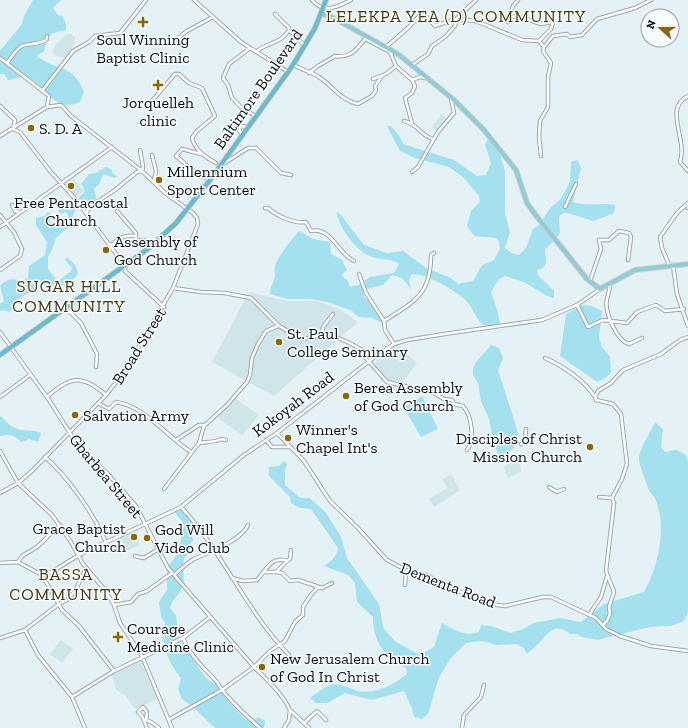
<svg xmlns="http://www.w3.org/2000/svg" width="688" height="728" viewBox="0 0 688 728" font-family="'Zilla Slab',serif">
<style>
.built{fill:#cfe5ea}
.green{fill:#a5e0ef}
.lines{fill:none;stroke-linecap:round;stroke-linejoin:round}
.minor-casing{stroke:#9ba7aa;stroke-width:4.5}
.primary-casing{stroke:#cecfcf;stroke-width:6}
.trunk-casing{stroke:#cecfcf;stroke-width:6}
.minor{stroke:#fff;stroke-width:2.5}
.primary{stroke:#92cbd8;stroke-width:4}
.trunk{stroke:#6ebacb;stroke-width:4.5}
.poi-dot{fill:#866904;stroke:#f7fdfe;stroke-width:1.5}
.labels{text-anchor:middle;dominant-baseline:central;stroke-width:3;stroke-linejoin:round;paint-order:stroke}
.poi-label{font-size:16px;fill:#090d0e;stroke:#f7fdfe;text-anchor:start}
.street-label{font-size:16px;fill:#090d0e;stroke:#f7fdfe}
.neighbourhood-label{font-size:17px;letter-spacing:1px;fill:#45370e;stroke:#f7fdfe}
</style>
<rect width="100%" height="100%" fill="#e4f1f5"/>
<path class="built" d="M 68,33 L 75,37 L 75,43 L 66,58 L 54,55 L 53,50 L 56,44 Z
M 441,114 L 447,119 L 438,132 L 432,127 Z
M 72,177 L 84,191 L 75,198 L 64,185 Z
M 249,292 L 288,301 L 317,301 L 339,309 L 358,322 L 274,396 L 212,362 Z
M 397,345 L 417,363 L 400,385 L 387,382 L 373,366 L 382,354 Z
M 235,398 L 259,415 L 242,435 L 217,417 Z
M 517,458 L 522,471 L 508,478 L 504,467 Z
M 451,474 L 460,490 L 434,507 L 429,499 L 447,488 L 442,480 Z
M 135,532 L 140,545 L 126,551 L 121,538 Z
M 61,640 L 73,649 L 62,663 L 50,654 Z
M 140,659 L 152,684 L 157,699 L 135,709 L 125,695 L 116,690 L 112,675 L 114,672 Z"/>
<path class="green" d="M 33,0 L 61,0 L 53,8 L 58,15 L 62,16 C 65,21 68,26 65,31 C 48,31 47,39 44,52 L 38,54 L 38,57 C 59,72 72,63 84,92 L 80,102 C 51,116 44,77 23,77 C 19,77 13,80 8,80 L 4,74 L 0,74 L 0,51 L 22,24 L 24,16 Z
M 387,126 L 391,126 L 400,137 L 403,144 L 454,160 L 477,176 L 486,175 L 491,163 L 485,144 L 490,137 L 499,148 L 505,172 L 505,213 L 510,232 L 505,248 L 512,253 L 519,255 L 526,248 L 533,229 L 539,225 L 551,207 L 560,200 L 568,186 L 570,182 L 571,162 L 577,160 L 581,167 L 573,202 C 587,207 600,202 615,205 L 614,213 L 594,221 L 567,213 L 563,213 L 559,217 L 560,233 L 550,245 L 545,249 L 546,263 L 543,268 L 537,270 L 538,275 L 554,291 L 554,298 L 547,296 L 524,282 L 505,276 L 498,280 L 491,292 C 494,300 501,320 500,327 C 473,330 479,310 462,297 C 450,288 428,274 412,274 L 409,280 L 411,289 L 402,278 L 392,275 L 383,285 L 363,290 L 364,297 L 379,310 L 382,323 L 372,318 L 358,317 L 352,311 L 328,302 L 310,299 L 288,299 L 270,294 C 270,287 274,283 275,276 C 275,273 274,270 275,267 C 276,258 293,238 299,231 L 313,239 L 330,242 L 331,254 L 342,260 L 347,270 L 341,275 L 348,281 L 350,287 L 358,285 L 370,277 L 394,273 L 399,264 C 391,258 381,260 372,257 C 358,253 338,227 337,212 L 341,215 L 364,245 L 387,253 L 403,251 L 426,268 L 451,278 L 458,284 L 473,281 L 482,265 L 494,260 L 500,249 L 499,241 L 496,238 L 474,236 L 467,226 L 471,211 L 480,202 L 479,196 L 463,177 L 449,167 L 415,158 L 400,151 Z
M 106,167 L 112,170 L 113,174 L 117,176 L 115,178 L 103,174 L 100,183 L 94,189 L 97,201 L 87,207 L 81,205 L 77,200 L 85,191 L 81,184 L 89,174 L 96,173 Z
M 73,203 L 77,207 L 72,217 L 77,220 L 73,228 L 66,229 L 56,238 L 52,250 L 48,257 L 48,269 L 58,281 L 70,272 L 72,268 L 65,260 L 67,257 L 76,266 L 78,274 C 68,287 58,287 43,285 L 20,298 L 10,312 L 3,310 L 0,311 L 0,304 L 4,301 L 0,286 C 7,278 13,279 22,281 L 28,278 L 29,266 L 45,255 L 47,242 L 36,225 L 36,218 L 45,216 L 48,212 L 51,214 L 50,221 L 54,224 L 64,223 L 68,219 L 68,215 L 65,212 L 61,214 L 58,211 L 59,208 L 66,209 Z
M 582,305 L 592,306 L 602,311 L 599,338 L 602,347 L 610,357 L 611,372 L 606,378 L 597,382 L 560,356 L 566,314 Z
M 491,345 L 499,348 L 503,358 L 498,370 L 516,426 L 518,435 L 513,449 L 499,457 L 494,444 L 489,419 L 481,401 L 478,383 L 473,375 L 473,369 L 476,362 Z
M 422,396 L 438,429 L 421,437 L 404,408 Z
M 0,416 C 6,420 9,426 15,428 C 24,432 33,429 41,433 L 38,442 L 29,439 L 21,442 C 15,436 8,433 0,436 Z
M 655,422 L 663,429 L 661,447 L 665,452 L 677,450 L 686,455 L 688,462 L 688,612 L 684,621 L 671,626 L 650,627 L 597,640 L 581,637 L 577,634 L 570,634 C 555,622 549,632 539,643 C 535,647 531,650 527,654 L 524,648 L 517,644 L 497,645 L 481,641 L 466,643 L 450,659 L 439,677 L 428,714 L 422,719 L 414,717 L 412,708 L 404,691 L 372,700 L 345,693 L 327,703 L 316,703 L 310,698 C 316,694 324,687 331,685 C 340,683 350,689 358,691 C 375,695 395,684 407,674 L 406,668 C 385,660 372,639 373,617 L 357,602 L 355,583 L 348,575 L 324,566 C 332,561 336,557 338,548 L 311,509 L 300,508 L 291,503 L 290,497 L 269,476 L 269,467 L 279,466 L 284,461 L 287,464 L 285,469 L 285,485 L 300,498 L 310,498 L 326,513 L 341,537 L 347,558 L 379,604 L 383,627 L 388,634 L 396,642 L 420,655 L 434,647 L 442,623 C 454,630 465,637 479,632 L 481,625 L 491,626 L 511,633 L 523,629 L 534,623 L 560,618 L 581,622 L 604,604 L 644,592 C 658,567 667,529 656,501 C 655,497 651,494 649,490 C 647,485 639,464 639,459 C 639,450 651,431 655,422 Z
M 183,507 L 192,519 L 190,529 L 193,540 C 189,545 190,554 184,558 C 182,567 185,578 183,586 C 180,595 172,599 170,608 L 176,615 L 179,640 L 186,648 L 203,674 L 209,681 L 217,684 L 228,701 L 246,720 L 254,720 L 258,717 L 265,721 L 264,728 L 215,728 L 194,708 L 182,699 L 178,689 L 181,678 C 166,659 161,645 165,622 L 161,617 L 159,602 L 167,590 L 167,568 L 178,553 L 184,525 L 182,521 L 175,513 L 177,510 Z"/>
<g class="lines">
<defs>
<path id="minor" d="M 194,0 L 241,42 L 288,72
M 312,0 C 323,14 338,7 351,0
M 510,17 L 518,16 L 541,24 L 553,22 L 551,29 L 539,41
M 508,22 L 513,6 L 518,0
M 289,30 L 305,46
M 365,39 L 390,52 L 396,66 L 412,80 L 420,77 L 426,78
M 174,41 L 187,31 L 213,17
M 386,47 L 409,27 L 421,14 L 424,14 L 435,26 L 456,19 L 476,21 L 522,40 L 539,41 L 544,47 L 543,51 L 551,63 L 548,77 L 548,107 L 540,121 L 539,137 L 541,156
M 544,47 L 553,36 L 567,34 L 570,37 L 582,35 L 597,19 L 635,8 L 651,0
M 250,48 L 229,64 L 223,78 L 228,85 L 232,98 L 241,107 L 255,116
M 256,52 C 267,42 281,44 289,30 L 289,28 L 275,14
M 0,58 L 49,96 L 47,107 L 61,105 L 71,116 L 142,171 L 165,193 L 193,213 L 197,218 L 198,224 L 173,288 L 125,371 L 106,395 L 32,471 L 18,483 L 0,493
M 7,63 C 11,58 16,49 22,46 C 30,43 41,45 47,39 L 47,36
M 294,65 C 302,70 312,72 319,77 C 333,86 340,100 358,104 L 372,96 L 376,90 L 375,86 L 382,76
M 412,65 L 428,54 L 432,46 L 445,37 L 455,26 L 456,19 L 476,0
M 309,73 L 318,66 L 335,56 C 351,58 356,50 365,39
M 373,79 L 386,74 L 396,66
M 412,80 L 415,86 L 412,93 L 405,98 L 412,123
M 42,91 L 73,51 L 89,42 L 95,36 L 120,33 L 146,0
M 688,96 C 663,108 688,140 680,162 L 688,171
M 152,101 L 175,74 L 179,74 L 189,83 L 202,88 L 215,116 L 196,132 L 192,138 C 195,150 205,157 216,163
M 0,106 L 15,120 L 13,129 L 20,132 L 50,171 L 77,201 L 125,266 L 125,271 L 164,307
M 404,121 C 418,124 421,136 433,139
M 243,134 L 239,131 L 241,126 L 248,127
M 0,136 L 47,107
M 201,154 L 182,149 L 176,156 L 196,173 L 210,180
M 152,155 L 156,171 L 154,181
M 223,164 L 248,148 L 256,148 L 281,173 L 291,175
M 412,172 L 418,167 L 438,132 L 454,113 L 451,99
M 12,205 L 15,211 L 19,212
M 565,207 L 576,184
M 688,207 L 688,208
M 265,208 L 268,208 C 277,216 294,224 306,222 L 311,231 C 332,227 337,253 354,261
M 117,211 L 136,233 L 136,241 L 144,240 L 149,248
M 86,213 L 91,206 L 115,190 L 137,172 L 142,171 L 143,167 L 140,150
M 0,215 L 14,232 L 22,249 L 20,256 L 0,270
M 0,227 L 112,147
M 110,244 L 112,246 C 117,237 126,235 135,236
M 669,265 L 662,248 L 660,237 L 677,213 L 688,203
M 673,265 L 677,294 L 688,326
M 359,274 L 366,293 L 384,321 L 385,330 L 394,344
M 590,281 L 601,249 L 599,240 L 609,240 L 619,231 L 629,233 L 631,237 L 628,260
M 610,284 C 610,290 608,294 607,299 C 604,312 617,341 629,344 L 642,338
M 173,288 L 201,292 L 225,293 L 251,298 L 278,325 L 298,338 C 306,341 315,335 323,335 C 336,335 352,344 362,350 L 364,356 L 387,382 L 434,393 L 444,399 L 452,400 L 454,404 L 463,406 C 472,416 475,439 467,450
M 577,305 L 588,327 L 603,320 L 627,323 L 637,312 L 656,305 L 665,311 L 684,309
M 66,308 L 81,323 L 97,354 L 96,367
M 384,321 C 414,302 431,295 431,255 L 434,253
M 0,332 L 49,400 L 77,444 L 108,474 L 136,506 L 168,568 L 254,667 C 267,680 282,693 290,710
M 322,335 L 323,327 L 333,314
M 545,358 C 563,366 584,380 595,397
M 434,393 L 437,392 L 439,387
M 0,397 L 30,375
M 47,397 C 70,376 82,374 106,395
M 98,403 L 109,409 L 116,402 C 145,406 167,437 191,452
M 277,433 L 304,461 L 330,501 L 357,527 L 387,560 L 406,570 L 426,575 L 458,591 L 497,605 L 505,606 L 543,597 L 551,597 L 596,618 L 606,629 L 620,636 L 651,646 L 688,651
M 176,440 L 199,425 L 204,425
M 266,440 L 272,447 L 289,447
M 199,443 C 207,441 215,443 221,439 L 226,440
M 521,444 L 525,441 L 526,429
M 0,451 L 18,483 L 52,515 L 71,542 L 83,564 L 104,589 L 114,605 L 120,623 L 142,656 L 172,728
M 45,457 C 69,478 93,513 106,542
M 549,487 L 557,492 L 564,489
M 164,489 L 199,443 L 204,426 L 227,405 L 247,382 L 250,375 L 252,358 L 258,344 L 266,331 L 278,326
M 599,497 L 612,498 L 614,503 L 606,571 L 614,592 L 609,607 L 610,614 L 607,621 L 603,625
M 612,498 L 622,479 L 627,464 L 621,414 L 613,404 L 596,400 L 595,397 L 598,391 L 611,383 L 623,370 L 661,354 L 680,340 L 688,337
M 181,507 C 223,552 246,611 289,655
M 135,556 L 144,558 L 157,550
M 18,562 L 22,556 L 37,547 L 60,525
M 0,563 L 18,562 L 42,575 L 62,610 L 79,626 L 114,671
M 264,572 L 276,572 L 287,561
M 276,572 L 282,573 L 290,581 L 298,580 L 322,588 L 332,583
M 175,574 C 181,569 187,563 194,559 C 209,552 241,541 248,525
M 42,575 L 50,573 L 79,555 L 181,507 L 244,455 L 277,433 L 376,356 L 394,344 L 407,340 L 451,333 L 542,320 L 577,305 L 600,289
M 232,578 L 243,581 L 257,580 C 266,570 272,555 287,561 L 290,559 L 291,550
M 405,585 L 406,570
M 114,605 L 131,602 L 138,594 L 147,591 L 172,573
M 589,615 L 601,597 L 607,576
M 25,630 L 38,655 L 72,697 L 85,728
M 0,638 L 25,630 L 59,604 L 67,600 L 75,591 L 86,568
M 183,638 C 190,656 203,667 216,681 C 219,684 220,688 223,691 C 234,705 247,716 260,728
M 72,697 L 114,671 L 183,638 L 210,617
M 170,719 L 222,690 L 254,667 L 270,651 L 285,641 L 295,622 L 303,615 L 303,607 L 310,596 L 318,587
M 304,723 L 317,711 L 326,720
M 147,728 L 142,716 L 138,712 L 143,707 L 147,712 L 146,720 L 151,722 L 159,728
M 284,728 L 289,720 L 290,710 L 309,728
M 462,728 L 464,715 L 481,697 L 484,685"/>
<path id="primary" d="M 321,14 L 330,16 L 398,54 L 454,100 L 484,130 L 516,170 L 527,203 L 534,213 L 587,279 L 600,289 L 635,270 L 688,264"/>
<path id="trunk" d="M 0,355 L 149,248 L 176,223 L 210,180 L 293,65 L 315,28 L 326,0"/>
</defs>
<use href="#minor" class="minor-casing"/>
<use href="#primary" class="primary-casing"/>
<use href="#trunk" class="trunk-casing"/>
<use href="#minor" class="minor"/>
<use href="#primary" class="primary"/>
<use href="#trunk" class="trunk"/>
</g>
<g class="poi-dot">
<path d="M141 16h4v4h4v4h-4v4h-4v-4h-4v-4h4z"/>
<path d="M156 79h4v4h4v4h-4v4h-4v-4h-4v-4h4z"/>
<circle cx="31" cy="128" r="4"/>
<circle cx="159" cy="180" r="4"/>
<circle cx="71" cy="186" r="4"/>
<circle cx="106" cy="250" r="4"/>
<circle cx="279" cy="342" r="4"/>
<circle cx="346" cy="396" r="4"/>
<circle cx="75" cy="415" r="4"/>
<circle cx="288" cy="438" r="4"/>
<circle cx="590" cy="447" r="4"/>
<circle cx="134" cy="537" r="4"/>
<circle cx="147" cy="538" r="4"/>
<path d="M116 631h4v4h4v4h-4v4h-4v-4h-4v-4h4z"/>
<circle cx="262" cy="667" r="4"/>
</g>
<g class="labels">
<g class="poi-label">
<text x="143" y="39" text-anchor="middle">Soul Winning<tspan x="143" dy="18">Baptist Clinic</tspan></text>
<text x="158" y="102" text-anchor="middle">Jorquelleh<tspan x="158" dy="18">clinic</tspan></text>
<text x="39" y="128">S. D. A</text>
<text x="167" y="171">Millennium<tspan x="167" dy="18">Sport Center</tspan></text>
<text x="71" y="202" text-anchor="middle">Free Pentacostal<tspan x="71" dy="18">Church</tspan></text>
<text x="114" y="241">Assembly of<tspan x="114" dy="18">God Church</tspan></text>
<text x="287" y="333">St. Paul<tspan x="287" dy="18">College Seminary</tspan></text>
<text x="354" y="387">Berea Assembly<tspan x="354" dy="18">of God Church</tspan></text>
<text x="83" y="415">Salvation Army</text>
<text x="296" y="429">Winner's<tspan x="296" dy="18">Chapel Int's</tspan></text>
<text x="582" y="438" text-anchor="end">Disciples of Christ<tspan x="582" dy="18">Mission Church</tspan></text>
<text x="126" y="528" text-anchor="end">Grace Baptist<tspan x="126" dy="18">Church</tspan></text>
<text x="155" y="529">God Will<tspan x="155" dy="18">Video Club</tspan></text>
<text x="127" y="628">Courage<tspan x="127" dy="18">Medicine Clinic</tspan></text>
<text x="270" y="658">New Jerusalem Church<tspan x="270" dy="18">of God In Christ</tspan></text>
</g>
<g class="street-label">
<text transform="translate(258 89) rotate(-55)">Baltimore Boulevard</text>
<text transform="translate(139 346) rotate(-58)">Broad Street</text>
<text transform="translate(293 404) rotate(-37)">Kokoyah Road</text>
<text transform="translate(106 476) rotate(50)">Gbarbea Street</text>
<text transform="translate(448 585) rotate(21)">Dementa Road</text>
</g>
<g class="neighbourhood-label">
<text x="456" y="16">LELEKPA YEA (D) COMMUNITY</text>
<text x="69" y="286">SUGAR HILL<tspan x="69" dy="20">COMMUNITY</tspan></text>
<text x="66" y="574">BASSA<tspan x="66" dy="20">COMMUNITY</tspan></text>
</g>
</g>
<g transform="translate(660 28) rotate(291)"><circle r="19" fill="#f7fdfe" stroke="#989d9e"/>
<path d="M0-3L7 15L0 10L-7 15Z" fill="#866904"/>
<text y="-6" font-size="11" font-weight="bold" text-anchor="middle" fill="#090d0e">N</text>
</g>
</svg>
